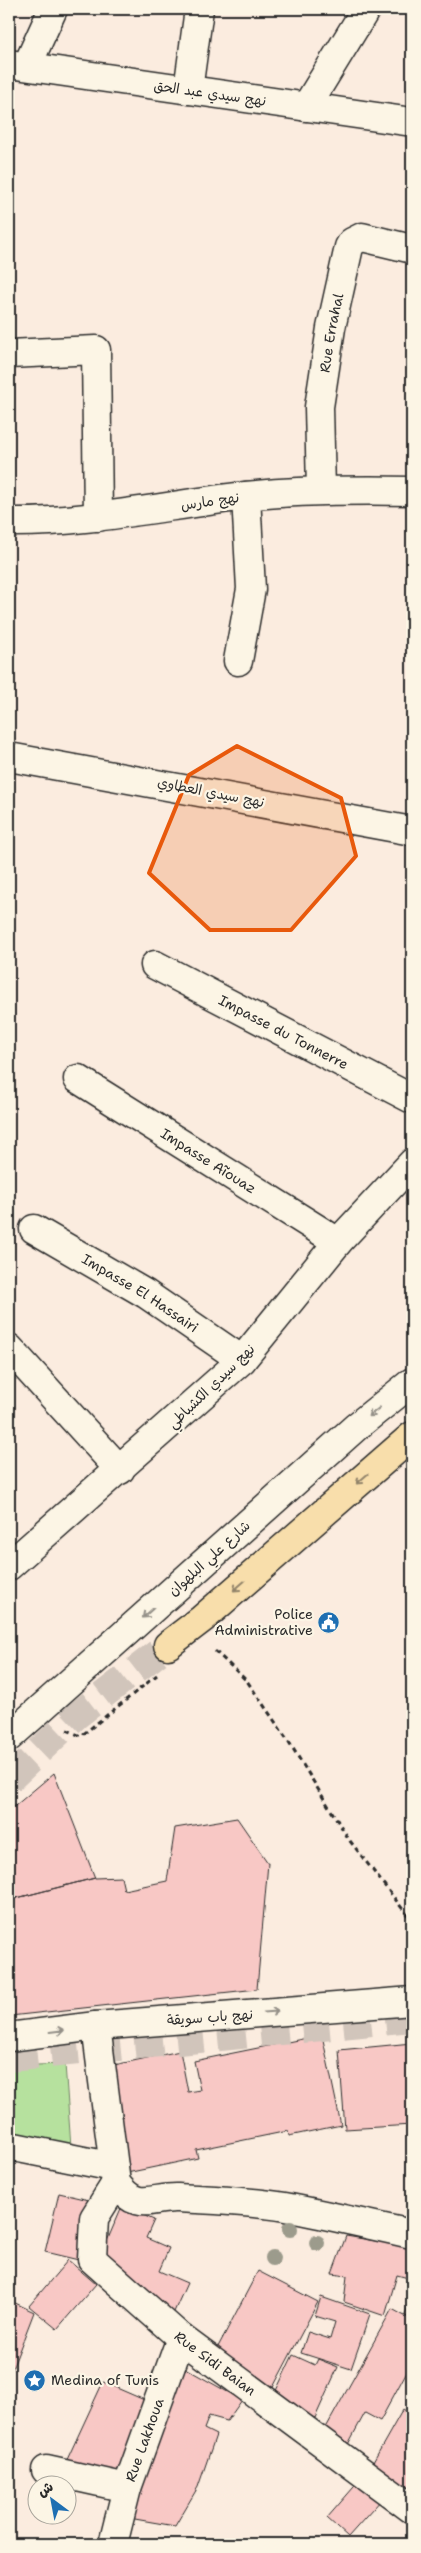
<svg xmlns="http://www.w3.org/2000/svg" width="421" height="2553" viewBox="0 0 421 2553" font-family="'Shantell Sans','Playpen Sans Arabic',sans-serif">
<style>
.green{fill:#b6e19e;stroke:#708664}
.building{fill:#f8c8c5;stroke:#2b2b2b}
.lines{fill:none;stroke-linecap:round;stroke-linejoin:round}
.major-tunnel{stroke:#d1c5bb;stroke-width:28;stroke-dasharray:28 14;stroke-linecap:butt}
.minor-casing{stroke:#2b2b2b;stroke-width:31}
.major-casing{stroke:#2b2b2b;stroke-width:31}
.path{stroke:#2b2b2b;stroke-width:3;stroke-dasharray:5 4;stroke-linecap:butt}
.minor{stroke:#fcf5e5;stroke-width:28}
.major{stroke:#f8deab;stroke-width:28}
.tree{fill:#9c9b8c}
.oneway{stroke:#949088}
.oneway2{stroke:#92846b}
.marked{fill:#e8590c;fill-opacity:0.2;stroke:#e8590c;stroke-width:4;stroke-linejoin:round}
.labels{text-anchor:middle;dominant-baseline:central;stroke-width:4.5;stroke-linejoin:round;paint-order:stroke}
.street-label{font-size:14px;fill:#2b2b2b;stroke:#fcf5e5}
.poi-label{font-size:14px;fill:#2b2b2b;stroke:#fcf5e5;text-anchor:end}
</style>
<rect width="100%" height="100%" fill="#fbecdf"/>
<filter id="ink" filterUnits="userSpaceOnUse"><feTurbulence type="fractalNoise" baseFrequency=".02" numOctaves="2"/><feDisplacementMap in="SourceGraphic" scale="10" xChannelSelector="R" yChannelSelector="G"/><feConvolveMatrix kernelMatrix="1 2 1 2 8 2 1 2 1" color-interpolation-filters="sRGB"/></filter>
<g filter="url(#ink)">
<path class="green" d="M 65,2064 L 71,2147 L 9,2131 L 9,2066 Z"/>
<path class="building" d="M 54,1773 L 95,1878 L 9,1900 L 9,1811 Z
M 237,1818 L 268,1863 L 257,1989 L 10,2016 L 9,1900 L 95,1878 L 121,1877 L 124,1890 L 167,1881 L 175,1828 Z
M 322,2035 L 341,2125 L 289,2136 L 288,2131 L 196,2150 L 198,2158 L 122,2174 L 100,2068 L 180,2051 L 188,2092 L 200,2090 L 194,2061 Z
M 412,2043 L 412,2125 L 345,2129 L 339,2050 Z
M 59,2193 L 102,2203 L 87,2262 L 45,2252 Z
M 122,2206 L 154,2220 L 146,2238 L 169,2248 L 159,2271 L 187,2283 L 174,2312 L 147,2300 L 150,2291 L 96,2267 Z
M 346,2236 L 412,2247 L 412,2279 L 397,2275 L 385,2316 L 344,2302 L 347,2276 L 332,2274 Z
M 68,2260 L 96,2284 L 57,2329 L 29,2306 Z
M 258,2271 L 318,2302 L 270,2393 L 210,2362 Z
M 412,2289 L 412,2318 L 405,2316 Z
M 321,2297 L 370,2314 L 351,2369 L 301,2353 L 308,2332 L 330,2339 L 335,2322 L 315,2316 Z
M 9,2300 L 34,2312 L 9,2377 Z
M 392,2309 L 412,2320 L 412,2362 L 380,2421 L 365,2413 L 346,2448 L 322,2435 Z
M 293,2355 L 315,2365 L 318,2359 L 338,2367 L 315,2418 L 272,2399 Z
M 183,2367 L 242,2400 L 227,2421 L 209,2416 L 204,2429 L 216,2435 L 198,2487 L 175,2526 L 129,2518 Z
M 103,2382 L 149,2402 L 111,2485 L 65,2464 Z
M 403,2409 L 412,2415 L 412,2495 L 368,2471 Z
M 360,2480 L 382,2499 L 348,2537 L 327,2518 Z"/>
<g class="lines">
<path class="major-tunnel" d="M 9,1780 L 76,1716 L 168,1645
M 9,2058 L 412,2018"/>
<defs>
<g id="minor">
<path d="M 9,64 L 412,122"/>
<path d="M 27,66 L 53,9"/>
<path d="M 188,90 L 199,9"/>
<path d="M 306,107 L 366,9"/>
<path d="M 9,354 L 96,350 L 98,517"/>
<path id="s1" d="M 321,490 L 319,407 L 331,328 L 349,247 L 352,242 L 362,237 L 412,249"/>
<path d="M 9,522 C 88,523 167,505 246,496 C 301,490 357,490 412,491"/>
<path d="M 238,661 L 251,589 L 246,496"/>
<path d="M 9,757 L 412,831"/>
<path id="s2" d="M 155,965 L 412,1099"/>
<path id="s3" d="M 78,1079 L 338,1242"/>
<path id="s4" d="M 34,1229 L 146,1294 L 242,1360"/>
<path d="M 9,1348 L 120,1470"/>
<path d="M 9,1566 L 242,1360 L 338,1242 L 412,1163"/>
<path d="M 9,1737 L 356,1427 L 412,1382"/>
<path d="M 96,2026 L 116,2183 C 138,2213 150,2197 178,2198 C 213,2200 250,2201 285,2207 C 327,2215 370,2225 412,2234"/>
<path d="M 9,2037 L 96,2026 L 412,2001"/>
<path d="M 9,2146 L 114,2167"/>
<path id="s5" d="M 116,2183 L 94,2218 L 92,2259 L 181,2338 L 412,2509"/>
<path d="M 46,2470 L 127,2488"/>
<path id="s6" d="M 113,2544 L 127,2488 L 181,2338"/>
</g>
<path id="major" d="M 168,1645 L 202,1619 L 412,1436"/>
</defs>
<use href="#minor" class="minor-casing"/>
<use href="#major" class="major-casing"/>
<path class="path" d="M 215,1651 L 247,1681 L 289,1742 L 350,1841 L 412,1921
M 67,1730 L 81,1736 L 157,1675"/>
<use href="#minor" class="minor"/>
<use href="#major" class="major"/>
</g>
<g class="tree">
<circle cx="290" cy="2229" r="8"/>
<circle cx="317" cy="2243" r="8"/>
<circle cx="273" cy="2258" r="8"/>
</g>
<defs><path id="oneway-shaft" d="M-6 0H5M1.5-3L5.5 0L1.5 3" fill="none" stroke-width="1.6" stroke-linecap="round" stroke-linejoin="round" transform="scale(1.25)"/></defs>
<g class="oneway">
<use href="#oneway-shaft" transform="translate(374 1412) rotate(142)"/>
<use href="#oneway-shaft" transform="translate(148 1613) rotate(138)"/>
<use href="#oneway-shaft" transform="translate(271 2012) rotate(-4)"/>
<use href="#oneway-shaft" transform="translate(57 2031) rotate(-7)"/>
</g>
<g class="oneway2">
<use href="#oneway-shaft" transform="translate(362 1479) rotate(139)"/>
<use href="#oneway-shaft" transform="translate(239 1586) rotate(139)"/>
</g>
</g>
<path class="marked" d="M 237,746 L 341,798 L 356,856 L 291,930 L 210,930 L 149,873 L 189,775 Z"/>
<defs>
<symbol id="civic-disc" viewBox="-11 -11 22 22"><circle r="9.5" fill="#1f6fb2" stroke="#fcf5e5"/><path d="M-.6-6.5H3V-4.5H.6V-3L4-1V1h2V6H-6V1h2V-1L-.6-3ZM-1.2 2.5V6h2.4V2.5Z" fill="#fff"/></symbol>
<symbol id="sight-disc" viewBox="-11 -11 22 22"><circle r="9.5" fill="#1f6fb2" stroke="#fcf5e5"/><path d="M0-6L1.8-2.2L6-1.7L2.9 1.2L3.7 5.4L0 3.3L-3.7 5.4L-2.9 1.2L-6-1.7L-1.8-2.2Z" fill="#fff"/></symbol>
</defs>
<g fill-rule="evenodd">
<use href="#civic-disc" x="316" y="1610" width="25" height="25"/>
<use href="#sight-disc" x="22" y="2368" width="25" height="25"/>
</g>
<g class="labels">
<g class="street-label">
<text transform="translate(210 93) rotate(8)">نهج سيدي عبد الحق</text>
<text stroke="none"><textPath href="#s1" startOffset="158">Rue Errahal</textPath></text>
<text transform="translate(210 501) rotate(-8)">نهج مارس</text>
<text transform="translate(211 792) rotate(11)">نهج سيدي العطاوي</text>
<text stroke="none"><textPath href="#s2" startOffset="145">Impasse du Tonnerre</textPath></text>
<text stroke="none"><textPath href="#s3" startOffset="154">Impasse Aĩouaz</textPath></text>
<text stroke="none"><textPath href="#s4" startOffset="124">Impasse El Hassairi</textPath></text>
<text transform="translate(211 1386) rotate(-44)">نهج سيدي الكشباطي</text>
<text transform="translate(209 1558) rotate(-42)">شارع علي البلهوان</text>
<text transform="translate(210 2017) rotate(-4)">نهج باب سويقة</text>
<text stroke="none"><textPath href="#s5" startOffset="244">Rue Sidi Baian</textPath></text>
<text stroke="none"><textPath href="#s6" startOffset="109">Rue Lakhoua</textPath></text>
</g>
<g class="poi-label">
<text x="313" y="1614">Police<tspan x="313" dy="16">Administrative</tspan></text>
<text x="51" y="2380" text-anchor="start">Medina of Tunis</text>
</g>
</g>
<rect width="421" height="2553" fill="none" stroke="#fcf5e5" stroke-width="30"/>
<rect x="15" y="15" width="391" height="2523" fill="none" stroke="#2b2b2b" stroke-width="2" filter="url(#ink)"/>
<g transform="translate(52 2500) rotate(328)"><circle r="24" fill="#fcf5e5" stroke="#a8a49b"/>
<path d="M0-4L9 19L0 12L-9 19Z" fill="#1f6fb2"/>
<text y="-8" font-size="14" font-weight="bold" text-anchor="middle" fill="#2b2b2b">ش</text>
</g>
</svg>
